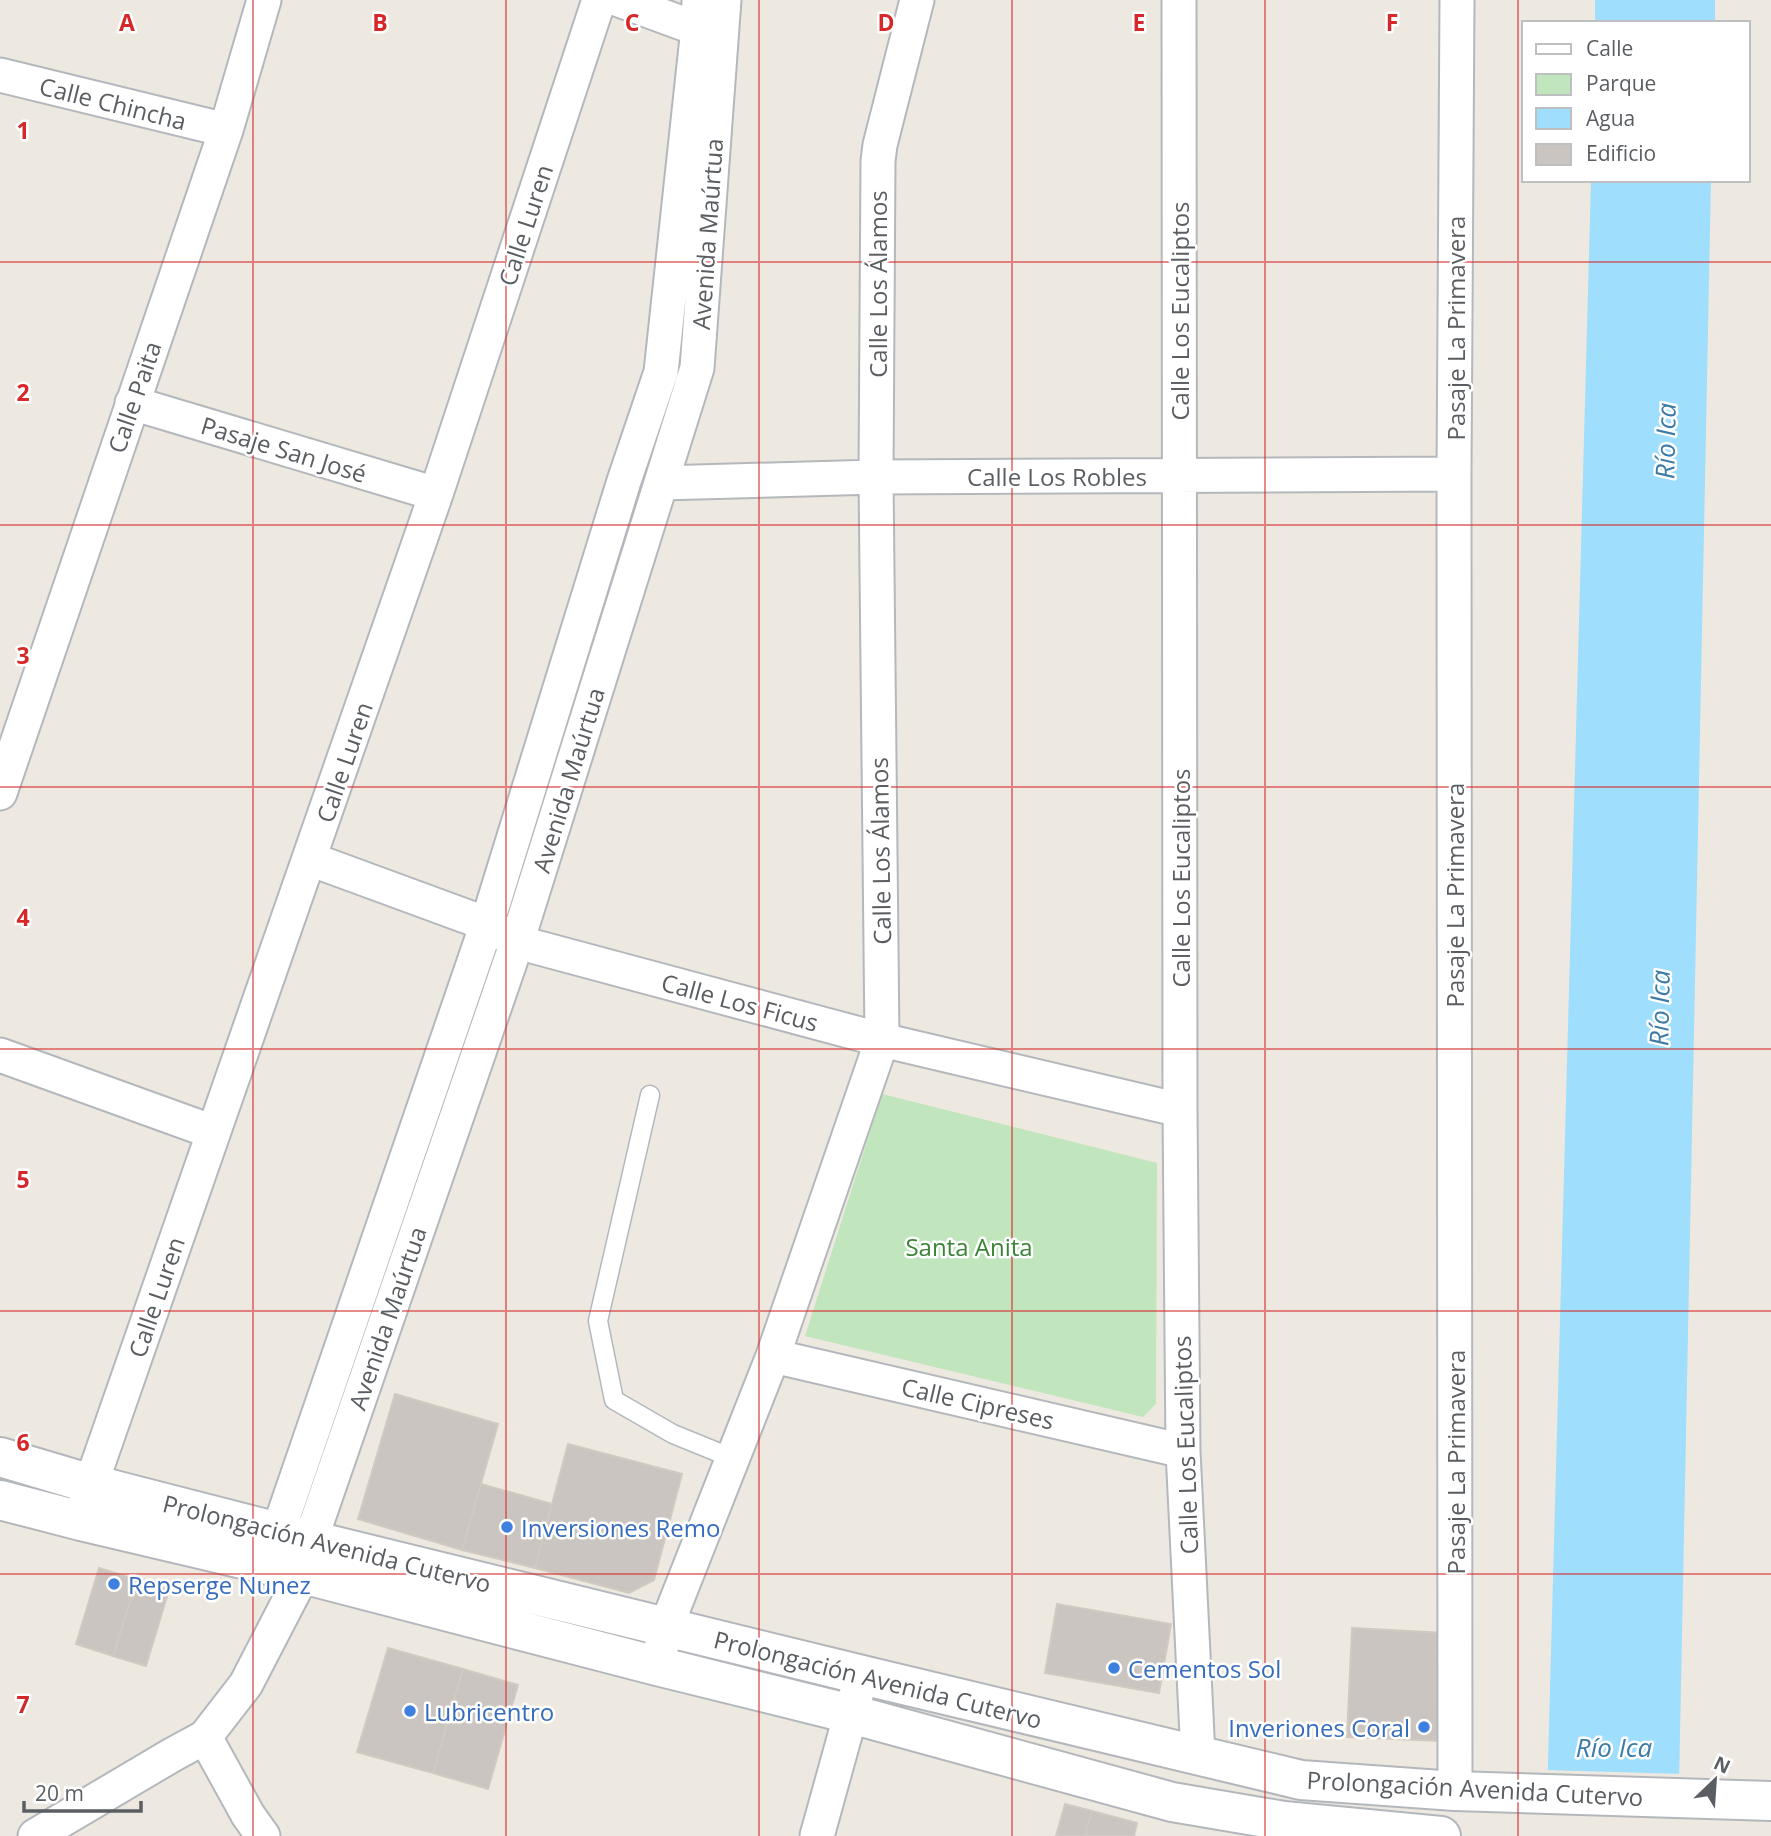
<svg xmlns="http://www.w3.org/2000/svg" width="1771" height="1836" viewBox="0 0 1771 1836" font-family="'Open Sans',sans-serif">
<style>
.green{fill:#c1e5bd}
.water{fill:#a0defe}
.pier{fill:#ede9e1}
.building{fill:#cac5c1;stroke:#d1cac0;stroke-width:2}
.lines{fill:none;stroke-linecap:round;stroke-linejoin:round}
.lane-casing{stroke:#b4b8bc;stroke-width:21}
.street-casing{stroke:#b4b8bc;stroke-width:37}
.secondary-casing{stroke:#b3b7bc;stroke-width:42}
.lane{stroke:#fff;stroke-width:18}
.street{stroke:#fff;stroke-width:33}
.secondary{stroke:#fff;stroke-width:38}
.grid{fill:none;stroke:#d62828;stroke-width:2;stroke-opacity:0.55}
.shop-dot{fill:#3f7fe0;stroke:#fff;stroke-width:2.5}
.labels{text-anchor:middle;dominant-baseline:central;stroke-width:5;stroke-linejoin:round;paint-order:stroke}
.street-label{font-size:24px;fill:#5a5e62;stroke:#fff}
.park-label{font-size:24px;fill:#3a8536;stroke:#fff}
.shop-label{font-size:24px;fill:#366cbe;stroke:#fff;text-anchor:start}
.water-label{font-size:26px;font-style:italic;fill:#3c7aa7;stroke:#fff}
.grid-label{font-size:23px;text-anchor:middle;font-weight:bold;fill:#d62828;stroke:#fff;stroke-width:5;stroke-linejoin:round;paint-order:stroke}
</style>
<rect width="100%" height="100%" fill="#ede9e1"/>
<path class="green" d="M 882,1094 L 1157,1163 L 1156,1404 L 1143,1417 L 805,1336 Z"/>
<path class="water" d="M 1595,0 L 1715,0 L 1715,23 L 1595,23 Z
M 1591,180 L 1711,180 L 1678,1836 L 1546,1836 Z"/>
<path class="pier" d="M 1545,1770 L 1683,1774 L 1681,1836 L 1543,1836 Z"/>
<path class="building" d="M 395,1394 L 498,1424 L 462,1550 L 358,1519 Z
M 568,1444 L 682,1474 L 654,1580 L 629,1593 L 535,1568 Z
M 481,1484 L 552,1504 L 535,1568 L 462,1550 Z
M 99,1568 L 137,1580 L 113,1656 L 76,1644 Z
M 137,1580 L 169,1590 L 146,1666 L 113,1656 Z
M 1057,1604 L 1171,1624 L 1159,1693 L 1045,1673 Z
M 1352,1628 L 1445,1633 L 1440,1741 L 1347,1737 Z
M 388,1648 L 463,1669 L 433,1773 L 357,1752 Z
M 463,1669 L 518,1685 L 488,1789 L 433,1773 Z
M 1065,1804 L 1092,1811 L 1085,1836 L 1056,1836 Z
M 1092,1811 L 1137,1823 L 1134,1836 L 1085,1836 Z"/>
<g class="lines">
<defs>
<path id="lane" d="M 650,1095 L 598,1321 L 614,1400 L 673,1434 L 732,1458"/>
<path id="street" d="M 619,0 L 717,36
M 1179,0 L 1180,1110 L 1183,1451 L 1198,1756
M 0,75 L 226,130
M 132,403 L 436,494
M 661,483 L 876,477 L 1454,474
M 0,793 L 226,130 L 264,0
M 310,859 L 487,924 L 517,942 L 882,1040 L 1180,1110
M 0,1055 L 213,1132
M 773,1356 L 1183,1451
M 84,1508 L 91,1484 L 436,494 L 599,0
M 274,1557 L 278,1532 L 487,924 L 624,481 L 661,372 L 698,28 L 699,0
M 657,1666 L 666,1627 L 773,1356 L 882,1040 L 876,477 L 878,161 L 880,145 L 917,0
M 205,1737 L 248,1815 L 263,1836
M 1455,1791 L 1454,474 L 1457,0
M 35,1836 L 172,1755 L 205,1737 L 246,1684 L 303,1574 L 311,1539 L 517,942 L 697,368 L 724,0
M 817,1836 L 858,1688"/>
<path id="secondary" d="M 0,1457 L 91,1484 L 278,1532 L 862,1675 L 1301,1780 L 1455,1791 L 1771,1801
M 0,1500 L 81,1521 L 272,1566 L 657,1666 L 851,1714 L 1172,1802 L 1284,1821 L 1441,1836"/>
</defs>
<use href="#lane" class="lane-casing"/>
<use href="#street" class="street-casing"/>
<use href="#secondary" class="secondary-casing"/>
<use href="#lane" class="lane"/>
<use href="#street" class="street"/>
<use href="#secondary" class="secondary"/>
</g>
<path class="grid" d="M 253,0 L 253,1836M 506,0 L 506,1836M 759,0 L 759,1836M 1012,0 L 1012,1836M 1265,0 L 1265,1836M 1518,0 L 1518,1836M 0,262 L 1771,262M 0,525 L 1771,525M 0,787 L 1771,787M 0,1049 L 1771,1049M 0,1311 L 1771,1311M 0,1574 L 1771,1574"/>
<g class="shop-dot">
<circle cx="507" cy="1527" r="7"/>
<circle cx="114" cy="1584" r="7"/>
<circle cx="1114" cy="1668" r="7"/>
<circle cx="410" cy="1711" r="7"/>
<circle cx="1424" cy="1727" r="7"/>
</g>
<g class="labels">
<g class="street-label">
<text transform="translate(113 103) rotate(14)">Calle Chincha</text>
<text transform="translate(525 225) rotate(-72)">Calle Luren</text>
<text transform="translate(707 234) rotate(-86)">Avenida Maúrtua</text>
<text transform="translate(877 284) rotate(-90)">Calle Los Álamos</text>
<text transform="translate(1179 311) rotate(-90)">Calle Los Eucaliptos</text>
<text transform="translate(1455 328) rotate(-90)">Pasaje La Primavera</text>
<text transform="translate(134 397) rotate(-71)">Calle Paita</text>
<text transform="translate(284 449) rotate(17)">Pasaje San José</text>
<text x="1057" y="476">Calle Los Robles</text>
<text transform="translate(344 762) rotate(-71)">Calle Luren</text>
<text transform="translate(568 780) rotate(-73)">Avenida Maúrtua</text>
<text transform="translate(880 851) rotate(-91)">Calle Los Álamos</text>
<text transform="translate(1180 878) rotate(-90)">Calle Los Eucaliptos</text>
<text transform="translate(1454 895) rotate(-90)">Pasaje La Primavera</text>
<text transform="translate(740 1002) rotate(15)">Calle Los Ficus</text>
<text transform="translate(156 1297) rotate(-71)">Calle Luren</text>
<text transform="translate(387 1318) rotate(-71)">Avenida Maúrtua</text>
<text transform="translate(978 1403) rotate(13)">Calle Cipreses</text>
<text transform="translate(1185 1445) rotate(-92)">Calle Los Eucaliptos</text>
<text transform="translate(1455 1462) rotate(-90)">Pasaje La Primavera</text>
<text transform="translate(327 1543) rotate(14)">Prolongación Avenida Cutervo</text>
<text transform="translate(878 1679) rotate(14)">Prolongación Avenida Cutervo</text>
<text transform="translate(1475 1788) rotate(3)">Prolongación Avenida Cutervo</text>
</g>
<g class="park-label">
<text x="969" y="1246">Santa Anita</text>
</g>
<g class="shop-label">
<text x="521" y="1527">Inversiones Remo</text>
<text x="128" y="1584">Repserge Nunez</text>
<text x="1128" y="1668">Cementos Sol</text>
<text x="424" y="1711">Lubricentro</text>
<text x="1410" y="1727" text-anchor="end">Inveriones Coral</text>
</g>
<g class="water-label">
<text transform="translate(1665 441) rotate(-89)">Río Ica</text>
<text transform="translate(1659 1008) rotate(-89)">Río Ica</text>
<text x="1614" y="1747">Río Ica</text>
</g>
</g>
<g class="grid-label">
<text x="127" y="31">A</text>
<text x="380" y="31">B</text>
<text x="632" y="31">C</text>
<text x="886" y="31">D</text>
<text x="1139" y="31">E</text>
<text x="1392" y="31">F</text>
<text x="23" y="139">1</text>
<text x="23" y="401">2</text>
<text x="23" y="664">3</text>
<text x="23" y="926">4</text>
<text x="23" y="1188">5</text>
<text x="23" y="1451">6</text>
<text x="23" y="1713">7</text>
</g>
<rect x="1522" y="21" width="228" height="161" fill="#ffffff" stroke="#bdbfc0" stroke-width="2"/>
<rect x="1536" y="44" width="35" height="10" fill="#ffffff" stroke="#bdbfc0" stroke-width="2"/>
<text x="1586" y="56" font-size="21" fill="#5a5e62">Calle</text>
<rect x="1536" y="74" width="35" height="21" fill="#c1e5bd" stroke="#bdbfc0" stroke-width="2"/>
<text x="1586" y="91" font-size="21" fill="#5a5e62">Parque</text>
<rect x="1536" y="108" width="35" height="21" fill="#a0defe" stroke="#bdbfc0" stroke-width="2"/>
<text x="1586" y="126" font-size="21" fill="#5a5e62">Agua</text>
<rect x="1536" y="144" width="35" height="21" fill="#cac5c1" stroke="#bdbfc0" stroke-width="2"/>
<text x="1586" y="161" font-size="21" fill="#5a5e62">Edificio</text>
<g transform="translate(1715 1780) rotate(25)" stroke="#ffffff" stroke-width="5" paint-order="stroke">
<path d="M0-5L12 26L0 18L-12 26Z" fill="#5a5e62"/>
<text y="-10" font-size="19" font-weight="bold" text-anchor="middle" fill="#5a5e62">N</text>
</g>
<path d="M24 1801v10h117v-10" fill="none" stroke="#5a5e62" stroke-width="3.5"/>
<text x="35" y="1801" font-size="21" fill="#5a5e62" stroke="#ffffff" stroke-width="5" paint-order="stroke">20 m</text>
</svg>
